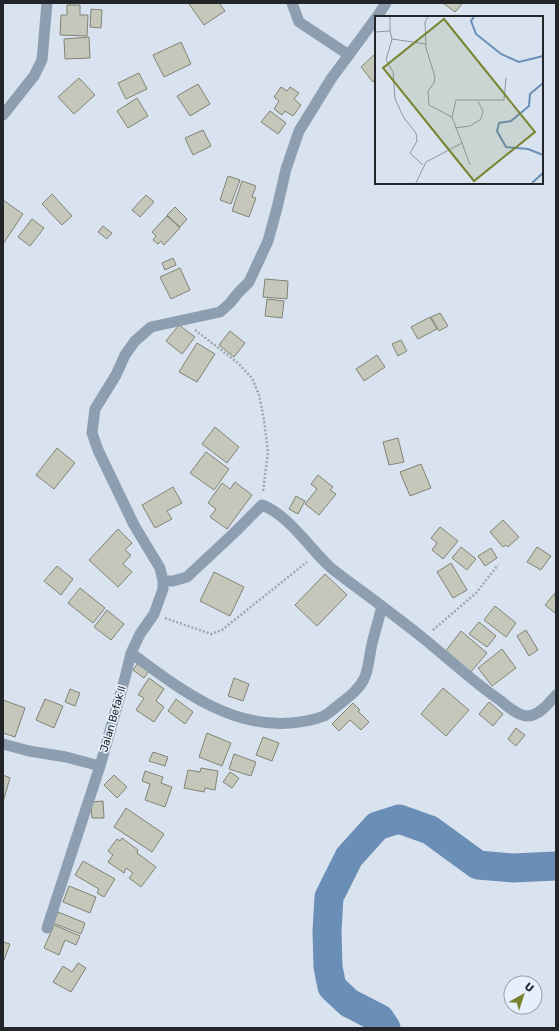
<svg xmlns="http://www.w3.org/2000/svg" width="559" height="1031" viewBox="0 0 559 1031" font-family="Rubik,sans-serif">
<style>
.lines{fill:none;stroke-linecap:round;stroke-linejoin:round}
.river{stroke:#6a8eb6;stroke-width:29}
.building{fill:#c4c7b9;stroke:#818375}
.path{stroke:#9ea7b0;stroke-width:2.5;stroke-dasharray:2 2;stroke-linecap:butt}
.minor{stroke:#8e9eb1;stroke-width:11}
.labels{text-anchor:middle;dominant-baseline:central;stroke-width:3.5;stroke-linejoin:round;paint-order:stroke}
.street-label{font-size:11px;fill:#22262a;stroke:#e5f0fc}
.inset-river{fill:none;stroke:#6a8eb6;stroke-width:2}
.inset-road{fill:none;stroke:#8f97a0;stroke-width:1}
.view{fill:#7a8430;fill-opacity:0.15;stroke:#7a8430;stroke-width:2}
.inset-edge{fill:none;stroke:#22262a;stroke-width:2}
</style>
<rect width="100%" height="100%" fill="#d8e3ef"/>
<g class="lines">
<path class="river" d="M 386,1028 L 380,1019 L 349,1003 L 332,987 L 328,967 L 327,931 L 329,897 L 349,857 L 377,826 L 399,819 L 430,830 L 478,865 L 513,868 L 556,866"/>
</g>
<path class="building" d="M 190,3 L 219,3 L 225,11 L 204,25 L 189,4 Z
M 443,3 L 463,3 L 455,12 Z
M 67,5 L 80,5 L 80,15 L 88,15 L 87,36 L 60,35 L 61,15 L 67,15 Z
M 91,9 L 102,10 L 101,28 L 90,27 Z
M 89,37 L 90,58 L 65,59 L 64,39 Z
M 181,42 L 191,64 L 164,77 L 153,55 Z
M 376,53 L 376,80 L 373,82 L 361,67 Z
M 139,73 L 147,89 L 126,99 L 118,83 Z
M 79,78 L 95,95 L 74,114 L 58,97 Z
M 198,84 L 210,104 L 190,116 L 177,96 Z
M 281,87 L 287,91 L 290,87 L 299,93 L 294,99 L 301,105 L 293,116 L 285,111 L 282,115 L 274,109 L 279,101 L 274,97 Z
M 137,98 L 148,116 L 128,128 L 117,111 Z
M 270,111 L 286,123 L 278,134 L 261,122 Z
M 203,130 L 211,146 L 193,155 L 185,138 Z
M 228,176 L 240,180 L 231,204 L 220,200 Z
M 242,181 L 256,186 L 252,197 L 256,198 L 249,217 L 232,211 Z
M 52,194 L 72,216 L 62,225 L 42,204 Z
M 146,195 L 154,202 L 140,217 L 132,210 Z
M 3,200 L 23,214 L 3,244 Z
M 175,207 L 187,219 L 180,227 L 167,215 Z
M 167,216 L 180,228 L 164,245 L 161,241 L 158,244 L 153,240 L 156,236 L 152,232 Z
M 32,219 L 44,228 L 30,246 L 18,237 Z
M 103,226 L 112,233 L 107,239 L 98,232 Z
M 173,258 L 176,265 L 165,270 L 162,263 Z
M 180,268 L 190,290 L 171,299 L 160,277 Z
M 265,279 L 288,281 L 287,299 L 263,297 Z
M 267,299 L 284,301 L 282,318 L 265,316 Z
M 440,313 L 448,326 L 439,331 L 431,317 Z
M 430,317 L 437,329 L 418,339 L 411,327 Z
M 179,325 L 195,337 L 182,354 L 166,341 Z
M 230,331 L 245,343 L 234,357 L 219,345 Z
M 401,340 L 407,351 L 398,356 L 392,344 Z
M 197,343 L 215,354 L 197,382 L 179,372 Z
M 377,355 L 385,367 L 364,381 L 356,369 Z
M 215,427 L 239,447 L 227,463 L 202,444 Z
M 398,438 L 404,462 L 389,465 L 383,442 Z
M 57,448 L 75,463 L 54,489 L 36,475 Z
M 206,452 L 229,469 L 214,490 L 190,473 Z
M 421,464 L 431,488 L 410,496 L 400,472 Z
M 318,475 L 333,487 L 330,490 L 336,494 L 319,515 L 305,504 L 317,489 L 311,484 Z
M 235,482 L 252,495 L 227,529 L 210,517 L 216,509 L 208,503 L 222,483 L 230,489 Z
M 173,487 L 182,503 L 167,511 L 172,519 L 155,528 L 142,505 Z
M 296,496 L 305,501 L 298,514 L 289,509 Z
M 503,520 L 519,537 L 508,547 L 506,545 L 503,547 L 490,532 Z
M 440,527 L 458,541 L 443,559 L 432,550 L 437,543 L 431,538 Z
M 118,529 L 132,543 L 125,550 L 131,555 L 123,564 L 132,572 L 118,587 L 89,560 Z
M 461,547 L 476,559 L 467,570 L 452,558 Z
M 537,547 L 551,556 L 541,570 L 527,562 Z
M 491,548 L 497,558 L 485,566 L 478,556 Z
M 451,563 L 467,590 L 453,598 L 437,572 Z
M 57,566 L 73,579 L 61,595 L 44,581 Z
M 214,572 L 244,587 L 230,616 L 200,601 Z
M 325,574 L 347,595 L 317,626 L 295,605 Z
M 80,588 L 105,608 L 93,623 L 68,603 Z
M 555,593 L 556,611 L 555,613 L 545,605 Z
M 495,606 L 516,623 L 506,637 L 484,620 Z
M 107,610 L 124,624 L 111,640 L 94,627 Z
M 479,622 L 496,636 L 487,647 L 469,634 Z
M 526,630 L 538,650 L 529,656 L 517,636 Z
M 461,631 L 487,653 L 470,673 L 445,652 Z
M 502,649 L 516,668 L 492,686 L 478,668 Z
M 139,661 L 150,669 L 144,678 L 133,670 Z
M 149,678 L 164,689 L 156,701 L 164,707 L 154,722 L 136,710 L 144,698 L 138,695 Z
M 234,678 L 249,684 L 243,701 L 228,696 Z
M 443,688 L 469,710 L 446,736 L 421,714 Z
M 70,689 L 80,693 L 75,706 L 65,702 Z
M 45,699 L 63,706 L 54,728 L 36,720 Z
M 176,699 L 193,712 L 185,724 L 168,711 Z
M 3,700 L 25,708 L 15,737 L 3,733 Z
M 489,702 L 503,714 L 493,726 L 479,714 Z
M 353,703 L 360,710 L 358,711 L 369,722 L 361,730 L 350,720 L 339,731 L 332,724 Z
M 516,728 L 525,735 L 516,746 L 508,739 Z
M 207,733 L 231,743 L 222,766 L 199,757 Z
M 263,737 L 279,743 L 272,761 L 256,755 Z
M 153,752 L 168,757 L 165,766 L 149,761 Z
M 234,754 L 256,762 L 251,776 L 229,769 Z
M 201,768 L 218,771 L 215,790 L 205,788 L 204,792 L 184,788 L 188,770 L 200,772 Z
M 145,771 L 163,777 L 161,783 L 172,787 L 165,807 L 145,800 L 150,784 L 142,781 Z
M 230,772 L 239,778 L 232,788 L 223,782 Z
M 3,775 L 10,778 L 3,802 Z
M 114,775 L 127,787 L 117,798 L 104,785 Z
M 103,801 L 104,818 L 92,818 L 91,802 Z
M 126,808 L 164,834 L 152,852 L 114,827 Z
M 122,838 L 138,850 L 137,853 L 156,867 L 141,887 L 129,878 L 133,873 L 126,868 L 124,873 L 108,862 L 113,855 L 108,851 L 117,839 L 120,841 Z
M 83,861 L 115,879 L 104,897 L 97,893 L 99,889 L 75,875 Z
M 69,886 L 96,897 L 90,913 L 63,902 Z
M 58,912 L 85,923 L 81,934 L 53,923 Z
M 54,925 L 80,936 L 76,945 L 65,940 L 59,955 L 44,948 Z
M 3,942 L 10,944 L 4,960 L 3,960 Z
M 78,963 L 86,968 L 71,992 L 53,982 L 63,966 L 72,972 Z"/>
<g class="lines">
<path class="path" d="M 195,330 L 238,363 L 252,378 L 259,395 L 264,420 L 268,451 L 263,492
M 165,618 L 211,634 L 222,630 L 307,562
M 433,630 L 476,593 L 498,565"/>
<path class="minor" d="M 292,3 L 299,22 L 349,55
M 377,17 L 386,3
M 3,115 L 34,76 L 42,60 L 47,3
M 163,581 L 173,581 L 187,577 L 234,533 L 262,505 C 289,515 310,549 331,568 C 341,576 352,584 363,592 C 383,607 403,622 423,638 C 449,659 473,682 501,701 C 508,707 517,715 527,716 C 539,716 549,703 556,695
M 131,653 C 179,688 228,728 291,723 C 302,722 314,720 324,716 C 328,714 332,710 336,707 C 346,699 358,691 364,679 C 369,669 369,656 372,644 C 375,631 379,619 382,606
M 3,744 L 29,751 L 66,757 L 100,766 L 125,678 L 131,653 L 140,634 L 154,614 L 163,589 L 163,581 L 160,568 L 134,525 L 98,450 L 92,433 L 95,409 L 116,375 L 125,355 L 135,341 L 151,327 L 220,312 L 230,303 L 238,293 L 249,282 L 268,241 L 277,208 L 286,169 L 299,131 L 331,79 L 376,18
M 47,928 L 100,766"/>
</g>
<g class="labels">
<g class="street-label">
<text transform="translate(113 719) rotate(-74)">Jalan Befak ll</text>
</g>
</g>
<g transform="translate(375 16)">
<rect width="168" height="168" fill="#d8e3ef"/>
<path class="inset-river" d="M 99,1 L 96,5 L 101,18 L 126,38 L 144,46 L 168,40M 168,67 L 155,78 L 154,90 L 136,105 L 124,107 L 122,115 L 131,131 L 153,133 L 168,139M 157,167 L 168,157"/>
<path class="inset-road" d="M 53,1 L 50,6 L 51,32 L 60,61 L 59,67 L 53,75 L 54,89 L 77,101M 15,15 L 17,23 L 11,44 L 18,56 L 20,83 L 29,102 L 41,117 L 42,125 L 35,137 L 48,149M 0,16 L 15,15 L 15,1M 17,23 L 51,28M 77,101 L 81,84 L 129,84 L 131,62M 80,112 L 95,110 L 106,103 L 108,95 L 103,85M 87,127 L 95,149M 41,167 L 51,146 L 87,127 L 77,101"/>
<path class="view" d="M 69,3 L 160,116 L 99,165 L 8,52 Z"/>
<rect width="168" height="168" class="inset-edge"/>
</g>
<rect width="559" height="1031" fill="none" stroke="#22262a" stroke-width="8"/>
<g transform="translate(523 995) rotate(39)"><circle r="19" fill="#e5f0fc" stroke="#979fa8"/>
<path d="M0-3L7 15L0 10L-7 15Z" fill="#7a8430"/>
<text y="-6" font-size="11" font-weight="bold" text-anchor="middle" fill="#22262a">U</text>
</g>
</svg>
